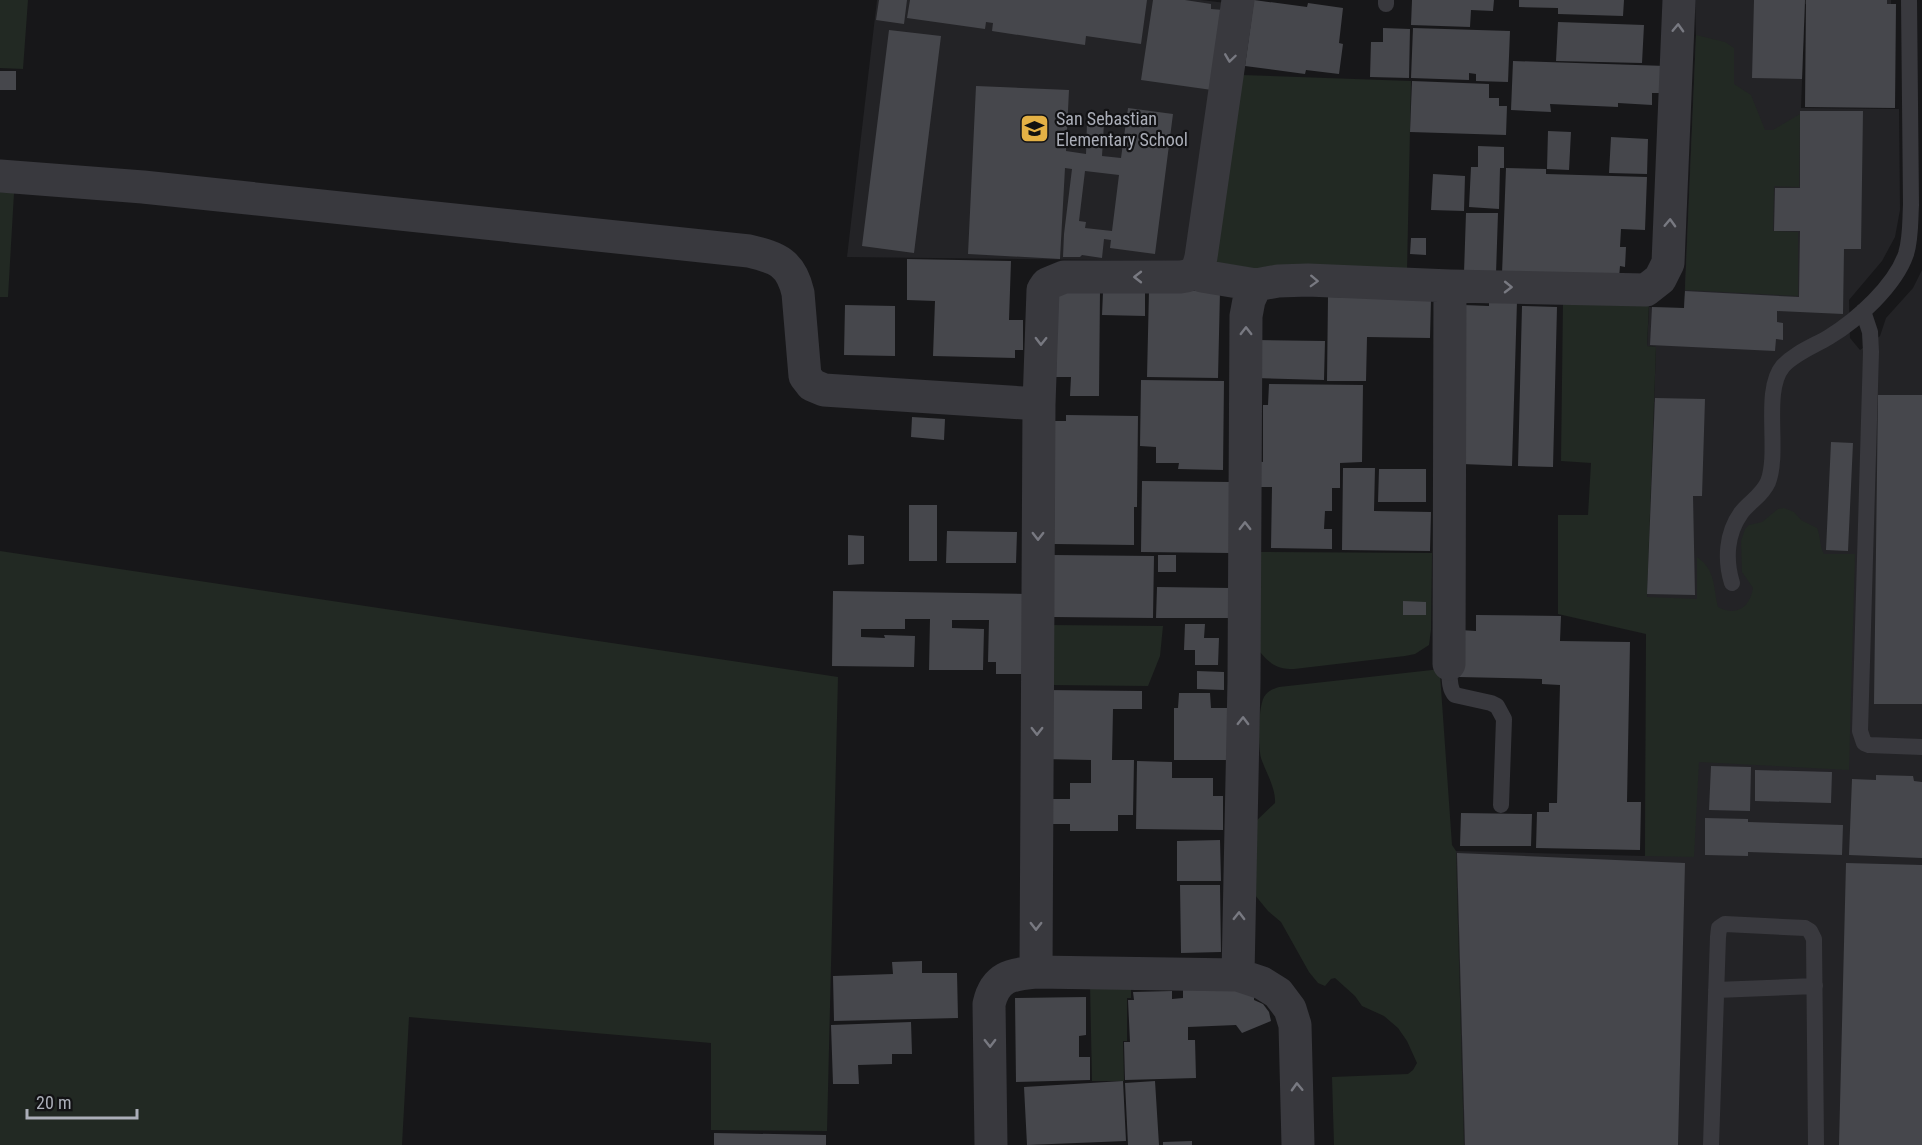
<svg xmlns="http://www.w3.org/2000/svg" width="1922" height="1145" viewBox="0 0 1922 1145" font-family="'Roboto Condensed',sans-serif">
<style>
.built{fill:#232326}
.green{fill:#222923}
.building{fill:#46474c;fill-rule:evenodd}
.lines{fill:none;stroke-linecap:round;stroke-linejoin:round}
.lane{stroke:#39393e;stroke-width:16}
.street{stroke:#39393e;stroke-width:33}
.oneway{stroke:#787981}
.labels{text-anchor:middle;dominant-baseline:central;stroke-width:4.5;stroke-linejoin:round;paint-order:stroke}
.poi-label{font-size:18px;fill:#abaeb8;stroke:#121214;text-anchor:start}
</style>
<rect width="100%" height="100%" fill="#171719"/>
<path class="built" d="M 877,0 L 1201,0 L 1226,3 L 1188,252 L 1183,261 L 847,257 Z
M 1695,0 L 1891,0 L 1891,4 L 1805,4 L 1801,108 L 1899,109 L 1900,210 L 1895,237 L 1882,261 L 1849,300 L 1850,338 L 1860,350 L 1880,336 L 1886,318 L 1913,288 L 1922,270 L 1922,1145 L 1464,1145 L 1456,851 L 1645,856 L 1647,597 L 1656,347 L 1647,346 L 1649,307 L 1684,308 L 1696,35 Z"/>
<path class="green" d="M 0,0 L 28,0 L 23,69 L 0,68 Z
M 1696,35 L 1725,42 L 1734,48 L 1734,84 L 1751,95 L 1765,130 L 1773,130 L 1800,114 L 1799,187 L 1774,186 L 1773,231 L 1798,232 L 1798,296 L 1685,290 Z
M 1242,75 L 1411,81 L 1407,272 L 1220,270 L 1212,258 Z
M 0,192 L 14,193 L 8,297 L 0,297 Z
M 1563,300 L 1649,304 L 1647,346 L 1656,347 L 1647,597 L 1697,599 L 1697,557 C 1716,570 1713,587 1718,607 C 1737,617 1750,607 1753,588 L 1742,572 L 1741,541 L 1745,529 L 1749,525 L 1762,522 L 1778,509 L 1784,508 L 1794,512 L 1801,520 L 1817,528 C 1821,537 1819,545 1824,554 L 1855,554 L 1849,770 L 1699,762 L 1694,857 L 1645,856 L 1646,634 L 1558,614 L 1558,515 L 1588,515 L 1591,463 L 1561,461 Z
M 0,551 L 838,677 L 827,1131 L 711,1130 L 711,1043 L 409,1017 L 402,1145 L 0,1145 Z
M 1256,552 L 1432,553 L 1431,630 L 1429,645 L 1415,654 L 1405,656 L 1294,669 C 1277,669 1270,664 1260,652 Z
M 1050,625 L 1163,626 L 1160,656 L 1148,686 L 1049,685 Z
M 1432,670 L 1435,670 L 1440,674 L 1452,845 L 1456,851 L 1464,1145 L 1334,1145 L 1332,1077 L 1408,1074 L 1413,1070 L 1417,1063 L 1407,1041 L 1398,1028 L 1384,1016 L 1362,1006 L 1355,996 L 1335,978 L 1331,979 L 1325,986 L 1318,983 L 1309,972 L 1281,922 L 1268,911 L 1250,889 L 1254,823 L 1275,803 C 1276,788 1266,773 1261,758 C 1258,747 1258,708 1264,697 C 1267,691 1273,689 1279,687 Z
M 1090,984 L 1131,984 L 1131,998 L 1127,998 L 1127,1041 L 1123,1041 L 1124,1081 L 1092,1081 Z"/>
<path class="building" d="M 879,0 L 907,0 L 904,24 L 876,20 Z
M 910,0 L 1147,0 L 1141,44 L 1086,36 L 1085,45 L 992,31 L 993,23 L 986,22 L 985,29 L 907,18 Z
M 1153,0 L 1185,0 L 1211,4 L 1211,9 L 1224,10 L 1212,90 L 1141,80 Z
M 1254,0 L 1307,7 L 1308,3 L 1343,8 L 1339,43 L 1343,44 L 1339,74 L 1306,70 L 1305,74 L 1245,66 Z
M 1412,0 L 1494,0 L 1493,11 L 1471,10 L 1470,27 L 1411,25 Z
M 1519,0 L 1624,0 L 1623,16 L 1558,14 L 1558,8 L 1519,7 Z
M 1754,0 L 1805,0 L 1802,79 L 1752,78 Z
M 1806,0 L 1887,0 L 1887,4 L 1896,4 L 1895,108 L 1805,107 Z
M 1558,22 L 1644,25 L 1642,63 L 1556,61 Z
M 1383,28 L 1410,29 L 1409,78 L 1370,77 L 1371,42 L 1383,42 Z
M 1413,28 L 1510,31 L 1508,82 L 1476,81 L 1476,74 L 1469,73 L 1469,80 L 1411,78 Z
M 889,30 L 941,36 L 914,253 L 862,246 Z
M 1513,61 L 1666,66 L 1664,93 L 1652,93 L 1652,105 L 1618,103 L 1618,107 L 1550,104 L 1551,112 L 1511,110 Z
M 0,71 L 16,71 L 16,90 L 0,90 Z
M 1412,81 L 1489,84 L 1489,98 L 1499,98 L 1499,106 L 1507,106 L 1506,135 L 1410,132 Z
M 976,86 L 1069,90 L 1066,151 L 1086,154 L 1087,122 L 1104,123 L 1102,156 L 1121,158 L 1128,108 L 1173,114 L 1155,254 L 1110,248 L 1111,240 L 1104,239 L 1102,258 L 1082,255 L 1080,257 L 1063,257 L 1064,234 L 1072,169 L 1065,168 L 1060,259 L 968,254 ZM 1085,171 L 1119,175 L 1112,231 L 1085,228 L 1086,222 L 1079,221 Z
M 1800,111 L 1863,111 L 1861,249 L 1844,249 L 1843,314 L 1777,311 L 1777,322 L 1783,323 L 1783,340 L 1776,339 L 1775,351 L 1650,345 L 1652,307 L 1684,308 L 1685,291 L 1799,297 L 1800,231 L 1774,231 L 1775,188 L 1800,188 Z
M 1548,131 L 1571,132 L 1569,170 L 1547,169 Z
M 1611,137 L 1648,139 L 1647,174 L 1609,173 Z
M 1478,146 L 1504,147 L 1504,168 L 1500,168 L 1499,209 L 1469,207 L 1471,167 L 1478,167 Z
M 1506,168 L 1546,169 L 1546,174 L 1647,177 L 1645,230 L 1621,229 L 1620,247 L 1626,247 L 1625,267 L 1620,266 L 1619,278 L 1502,274 Z
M 1433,174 L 1465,176 L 1464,211 L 1431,210 Z
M 1466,213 L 1498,213 L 1496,274 L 1464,273 Z
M 1411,238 L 1426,238 L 1426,255 L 1410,254 Z
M 907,259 L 1011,261 L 1009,320 L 1023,320 L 1023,350 L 1015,350 L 1015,358 L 933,356 L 935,301 L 907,300 Z
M 1057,289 L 1100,290 L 1099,396 L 1070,396 L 1071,377 L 1056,377 Z
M 1149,290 L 1220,291 L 1218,378 L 1147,377 Z
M 1103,292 L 1145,292 L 1145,316 L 1102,315 Z
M 1328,297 L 1431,299 L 1430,338 L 1367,337 L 1366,381 L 1327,381 Z
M 1489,300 L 1517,301 L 1512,466 L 1462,464 L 1463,305 L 1489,306 Z
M 845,305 L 895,306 L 895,356 L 844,355 Z
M 1522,306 L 1557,307 L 1553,467 L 1518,466 Z
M 1256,340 L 1325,341 L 1324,380 L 1255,378 Z
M 1141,380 L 1224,381 L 1223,470 L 1178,469 L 1179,463 L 1156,463 L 1156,447 L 1140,446 Z
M 1269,384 L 1363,385 L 1362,462 L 1340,463 L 1340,488 L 1332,488 L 1332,511 L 1325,511 L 1324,529 L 1332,529 L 1332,549 L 1271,548 L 1272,487 L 1255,487 L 1255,461 L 1263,462 L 1263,405 L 1268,405 Z
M 1878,395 L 1922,395 L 1922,704 L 1874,704 Z
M 1655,398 L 1705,399 L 1702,496 L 1693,496 L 1695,595 L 1647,594 Z
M 1066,415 L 1138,416 L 1137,507 L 1134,507 L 1134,545 L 1054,544 L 1055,421 L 1066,421 Z
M 912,417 L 945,419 L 944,440 L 911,437 Z
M 1831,442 L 1853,443 L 1848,551 L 1826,550 Z
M 1343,468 L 1375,468 L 1374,511 L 1431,512 L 1430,551 L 1342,550 Z
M 1379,469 L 1426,469 L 1426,502 L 1378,502 Z
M 1142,481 L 1232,482 L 1230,553 L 1141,552 Z
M 909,505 L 937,505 L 937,561 L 909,561 Z
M 947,531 L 1017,532 L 1016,563 L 946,563 Z
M 848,535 L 864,536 L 864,564 L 848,565 Z
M 1053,555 L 1154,556 L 1153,618 L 1053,617 Z
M 1158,555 L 1176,555 L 1176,572 L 1158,572 Z
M 1157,587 L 1231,588 L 1231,618 L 1156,618 Z
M 833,591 L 1027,594 L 1026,674 L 996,674 L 996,662 L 988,662 L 989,620 L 952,620 L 952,628 L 984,629 L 983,670 L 929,670 L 930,619 L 905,619 L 905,629 L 861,629 L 861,637 L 885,638 L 884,635 L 915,636 L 914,667 L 832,666 Z
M 1403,601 L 1426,602 L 1426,615 L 1403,615 Z
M 1476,615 L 1561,616 L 1560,641 L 1630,642 L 1627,802 L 1641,802 L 1640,850 L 1536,848 L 1537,812 L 1549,812 L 1549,803 L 1557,803 L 1560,685 L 1542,684 L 1542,679 L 1459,677 L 1460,630 L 1476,631 Z
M 1185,624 L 1205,624 L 1204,638 L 1219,638 L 1218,665 L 1195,665 L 1195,650 L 1184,650 Z
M 1197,671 L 1224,672 L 1224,690 L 1197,689 Z
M 1044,690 L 1142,691 L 1142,709 L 1113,709 L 1112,760 L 1134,760 L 1133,815 L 1118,815 L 1118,831 L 1070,831 L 1070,824 L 1045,824 L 1045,799 L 1070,799 L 1070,783 L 1091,783 L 1091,760 L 1043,759 Z
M 1179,693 L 1210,693 L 1211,708 L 1230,708 L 1229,760 L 1174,760 L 1174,708 L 1178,708 Z
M 1137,761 L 1172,762 L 1172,778 L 1213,778 L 1213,796 L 1223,796 L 1223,830 L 1136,829 Z
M 1711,766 L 1751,767 L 1750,811 L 1709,810 Z
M 1755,770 L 1832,772 L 1831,803 L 1755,801 Z
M 1876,775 L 1913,776 L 1914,781 L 1922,782 L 1922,858 L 1849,855 L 1852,779 L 1876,780 Z
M 1461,813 L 1532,814 L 1531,846 L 1460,846 Z
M 1705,818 L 1748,819 L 1748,822 L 1843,825 L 1842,855 L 1748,852 L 1748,856 L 1705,855 Z
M 1220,840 L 1221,881 L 1177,881 L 1177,841 Z
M 1457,853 L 1685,863 L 1678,1145 L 1465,1145 Z
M 1846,863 L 1922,865 L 1922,1145 L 1839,1145 Z
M 1180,885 L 1220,885 L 1221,952 L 1181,953 Z
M 922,961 L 922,973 L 957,973 L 958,1018 L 834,1021 L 833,976 L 893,974 L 892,962 Z
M 1254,988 L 1254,1000 L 1263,1004 L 1269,1012 L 1271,1021 L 1242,1033 L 1236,1025 L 1188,1027 L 1188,1040 L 1195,1040 L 1196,1078 L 1125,1080 L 1124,1042 L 1130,1042 L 1128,1000 L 1134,1000 L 1133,992 L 1172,991 L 1172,999 L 1183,998 L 1183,990 Z
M 1086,997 L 1086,1035 L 1079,1036 L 1079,1057 L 1090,1057 L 1090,1080 L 1016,1082 L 1015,998 Z
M 911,1022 L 912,1054 L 892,1054 L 892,1064 L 858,1065 L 859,1084 L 833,1084 L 831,1025 Z
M 1123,1081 L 1126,1141 L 1027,1145 L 1024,1087 Z
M 1155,1081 L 1159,1145 L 1128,1145 L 1125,1083 Z
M 714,1133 L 826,1135 L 826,1145 L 714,1145 Z
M 1192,1141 L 1192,1145 L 1163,1145 L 1163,1142 Z"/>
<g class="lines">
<path class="lane" d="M 1386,4 L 1386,0
M 1863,311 L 1870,332 L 1871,352 L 1860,731 L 1864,743 L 1869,745 L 1922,747
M 1732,583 C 1725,560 1726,534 1741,513 C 1749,502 1762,496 1768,482 C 1780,451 1762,391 1783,366 C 1795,353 1814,346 1829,337 C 1857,320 1895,286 1906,254 C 1911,238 1910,221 1911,205 L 1909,0
M 1449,664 C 1450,674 1448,688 1455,695 L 1491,703 L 1497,706 L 1504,719 L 1501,805
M 1716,990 L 1815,986
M 1711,1145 L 1718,937 L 1719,928 L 1725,924 L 1805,928 L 1810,931 L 1814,939 L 1816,1145"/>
<path class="street" d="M 0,176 L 143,187 L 749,251 C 778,258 791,263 798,293 L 805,376 L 812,385 L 824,390 L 1039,404
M 1195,272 L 1202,276 L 1256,285 L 1278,281 L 1308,280 L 1450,286 L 1646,290 L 1660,279 L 1668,263 L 1679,0
M 1449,664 L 1450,286
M 1036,972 L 1039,404 L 1043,290 L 1047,284 L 1064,277 L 1180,277 C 1194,276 1198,270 1201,257 L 1238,0
M 1238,975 L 1244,681 L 1246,316 L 1249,300 L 1256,285
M 991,1145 L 989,1004 C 995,977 1011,974 1036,972 L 1238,975 L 1262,983 L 1278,993 L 1290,1009 L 1295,1025 L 1298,1145"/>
</g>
<defs><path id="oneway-chevron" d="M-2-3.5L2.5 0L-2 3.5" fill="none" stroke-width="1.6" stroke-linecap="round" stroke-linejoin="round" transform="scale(1.5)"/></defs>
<g class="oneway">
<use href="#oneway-chevron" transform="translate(1678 28) rotate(-88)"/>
<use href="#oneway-chevron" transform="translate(1230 58) rotate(98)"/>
<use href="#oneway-chevron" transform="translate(1670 223) rotate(-88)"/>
<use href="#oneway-chevron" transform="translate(1138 277) rotate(180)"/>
<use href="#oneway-chevron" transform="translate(1314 281) rotate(2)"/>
<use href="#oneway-chevron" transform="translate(1508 287) rotate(1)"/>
<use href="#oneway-chevron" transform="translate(1246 331) rotate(-90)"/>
<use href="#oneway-chevron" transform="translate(1041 341) rotate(91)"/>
<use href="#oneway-chevron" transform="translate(1245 526) rotate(-90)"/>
<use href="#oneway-chevron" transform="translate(1038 536) rotate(90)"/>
<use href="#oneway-chevron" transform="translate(1243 721) rotate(-89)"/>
<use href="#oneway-chevron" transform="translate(1037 731) rotate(90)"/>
<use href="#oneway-chevron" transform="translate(1239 916) rotate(-89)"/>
<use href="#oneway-chevron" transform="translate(1036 926) rotate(90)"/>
<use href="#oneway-chevron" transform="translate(990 1043) rotate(89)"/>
<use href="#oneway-chevron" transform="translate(1297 1087) rotate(-92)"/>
</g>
<defs>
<symbol id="school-square" viewBox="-11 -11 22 22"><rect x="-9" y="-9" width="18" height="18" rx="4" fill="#e4b145" stroke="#121214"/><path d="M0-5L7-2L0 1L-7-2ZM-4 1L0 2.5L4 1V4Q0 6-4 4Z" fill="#111"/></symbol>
</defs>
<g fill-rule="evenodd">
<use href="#school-square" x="1018" y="112" width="33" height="33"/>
</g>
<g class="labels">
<g class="poi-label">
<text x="1056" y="118">San Sebastian<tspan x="1056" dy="21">Elementary School</tspan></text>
</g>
</g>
<path d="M27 1109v9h110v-9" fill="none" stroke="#abaeb8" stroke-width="3"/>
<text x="36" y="1109" font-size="18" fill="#abaeb8" stroke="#121214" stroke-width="4.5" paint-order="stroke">20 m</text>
</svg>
